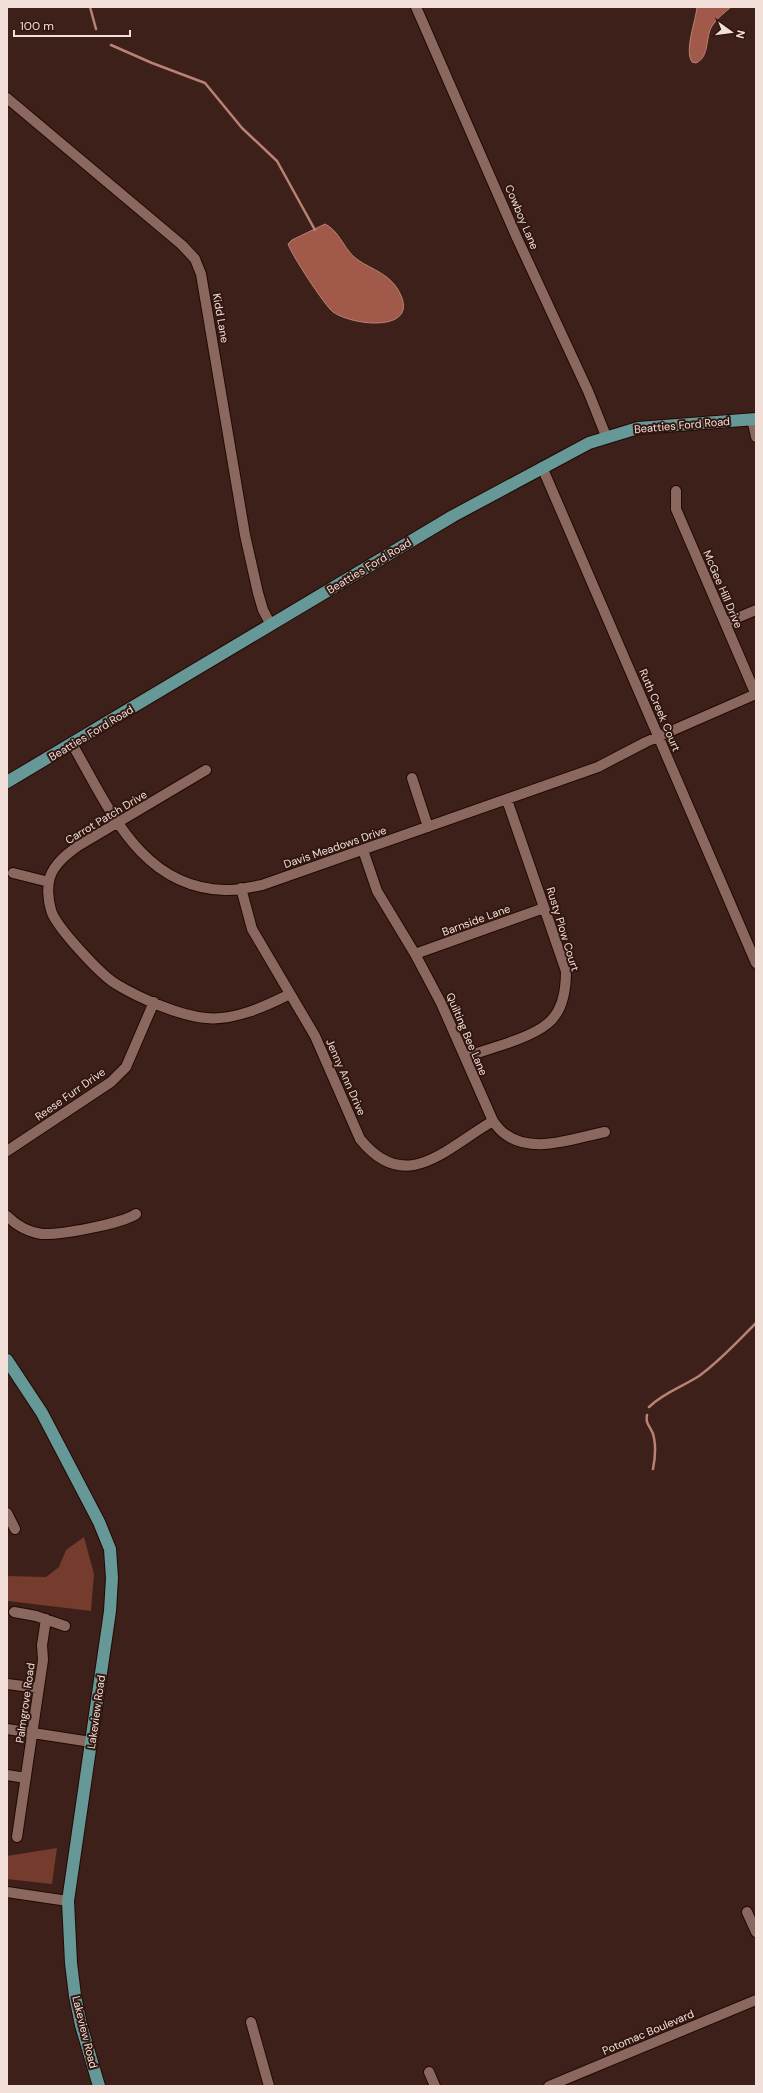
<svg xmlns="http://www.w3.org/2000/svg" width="763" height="2093" viewBox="0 0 763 2093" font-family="'DM Sans',sans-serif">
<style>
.green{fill:#753b2d}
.water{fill:#a15a49;stroke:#b98274}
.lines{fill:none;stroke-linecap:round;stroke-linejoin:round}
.stream{stroke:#b98274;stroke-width:2.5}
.minor-casing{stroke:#220904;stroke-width:12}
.major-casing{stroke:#220904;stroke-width:14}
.minor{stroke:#8a685f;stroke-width:10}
.major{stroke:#659897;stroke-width:12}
.labels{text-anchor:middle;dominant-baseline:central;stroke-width:4;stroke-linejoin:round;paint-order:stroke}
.street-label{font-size:11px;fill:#f2dfda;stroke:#321710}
</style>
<rect width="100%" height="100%" fill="#3c2019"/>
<path class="green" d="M 84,1537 L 94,1574 L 91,1611 L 8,1601 L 7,1614 L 7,1576 L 46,1577 L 59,1567 L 66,1550 Z
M 57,1848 L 52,1884 L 7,1879 L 7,1856 Z"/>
<path class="water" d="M 697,7 L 731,7 C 724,13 717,18 712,26 C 705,37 710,57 696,63 L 692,62 C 684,51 696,20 697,7 Z
M 325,224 C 338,230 343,246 353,256 C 366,268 386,271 397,288 C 425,333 355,327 333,312 C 325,306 291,254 288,244 L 292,240 Z"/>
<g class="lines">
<path class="stream" d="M 90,7 L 96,29
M 111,45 L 152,63 L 205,83 L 242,128 L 277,161 L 315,230
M 649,1407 C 663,1393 682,1387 699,1376 C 720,1361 738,1341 756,1323
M 647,1415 C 645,1427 653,1427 654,1438 C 656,1448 655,1459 653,1469"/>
<defs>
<path id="minor" d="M 416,7 L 517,238 L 588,391 L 606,436
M 7,98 L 182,245 L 195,259 L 201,274 L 245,535 L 258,593 L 263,610 L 271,625
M 752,419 L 756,437
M 542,467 L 756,963
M 676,491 L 676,509 L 756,695
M 725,623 L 756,610
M 72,744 C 109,807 140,888 225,890 C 237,891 250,887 262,885 L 598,767 L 646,742 L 756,694
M 206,770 L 78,846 C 67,854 55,863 50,877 C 47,886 48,900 51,910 C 55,926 101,975 116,984 C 139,998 180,1016 206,1018 C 234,1021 266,1006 290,994
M 412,778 L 428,827
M 363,850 L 377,891 L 415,954 L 441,1003 L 493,1121 C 496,1125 500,1131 505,1134 C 533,1155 574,1138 605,1132
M 13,873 L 49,882
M 241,888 L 252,929 L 315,1036 L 360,1139 C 406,1196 446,1148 493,1121
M 415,954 L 544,908
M 465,1057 C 487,1049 529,1039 547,1024 C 563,1012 566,990 566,971 L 507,800
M 7,1151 L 111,1082 L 126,1067 L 154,1002
M 7,1216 C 17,1226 28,1232 42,1234 C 60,1235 121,1224 136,1214
M 7,1513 L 15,1529
M 14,1612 L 36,1616 L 65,1626
M 7,1684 L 39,1688
M 7,1729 L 91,1742
M 7,1775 L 26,1778
M 17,1837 L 43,1660 L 42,1645 L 46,1619
M 7,1892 L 68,1901
M 747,1912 L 756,1932
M 251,2022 L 269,2086
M 429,2072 L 435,2086
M 549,2086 L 756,2000"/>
<path id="major" d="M 7,782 L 453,516 L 589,443 L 638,428 L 756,419
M 7,1360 L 42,1413 L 99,1522 L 110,1549 L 112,1578 L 110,1611 L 68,1901 L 71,1963 L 75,1996 L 81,2025 L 99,2086"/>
</defs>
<use href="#minor" class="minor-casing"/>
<use href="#major" class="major-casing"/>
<use href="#minor" class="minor"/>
<use href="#major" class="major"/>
</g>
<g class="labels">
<g class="street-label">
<text transform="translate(522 217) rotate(67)">Cowboy Lane</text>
<text transform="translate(221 318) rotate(80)">Kidd Lane</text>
<text transform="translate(682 425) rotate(-5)">Beatties Ford Road</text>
<text transform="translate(369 566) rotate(-31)">Beatties Ford Road</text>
<text transform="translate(723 589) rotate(67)">McGee Hill Drive</text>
<text transform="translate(660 710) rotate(67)">Ruth Creek Court</text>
<text transform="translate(91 733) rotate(-31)">Beatties Ford Road</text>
<text transform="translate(106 817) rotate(-31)">Carrot Patch Drive</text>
<text transform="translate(335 847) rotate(-19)">Davis Meadows Drive</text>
<text transform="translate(476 920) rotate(-20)">Barnside Lane</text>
<text transform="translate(563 929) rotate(73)">Rusty Plow Court</text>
<text transform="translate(467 1034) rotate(67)">Quilting Bee Lane</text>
<text transform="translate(346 1077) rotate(66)">Jenny Ann Drive</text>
<text transform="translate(70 1094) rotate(-35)">Reese Furr Drive</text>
<text transform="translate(25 1703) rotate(-82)">Palmgrove Road</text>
<text transform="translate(96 1712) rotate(-82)">Lakeview Road</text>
<text transform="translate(85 2032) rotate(76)">Lakeview Road</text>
<text transform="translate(648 2032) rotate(-23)">Potomac Boulevard</text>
</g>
</g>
<rect width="763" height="2093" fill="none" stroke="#f2dfda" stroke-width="16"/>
<g transform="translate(731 32) rotate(104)" stroke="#321710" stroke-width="3" paint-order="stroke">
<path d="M0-3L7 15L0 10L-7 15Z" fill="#f2dfda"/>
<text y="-6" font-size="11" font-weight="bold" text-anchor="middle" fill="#f2dfda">N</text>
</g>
<path d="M14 30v6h116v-6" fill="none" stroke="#f2dfda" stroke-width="2"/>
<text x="20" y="30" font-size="12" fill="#f2dfda" stroke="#321710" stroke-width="3" paint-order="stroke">100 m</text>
</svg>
